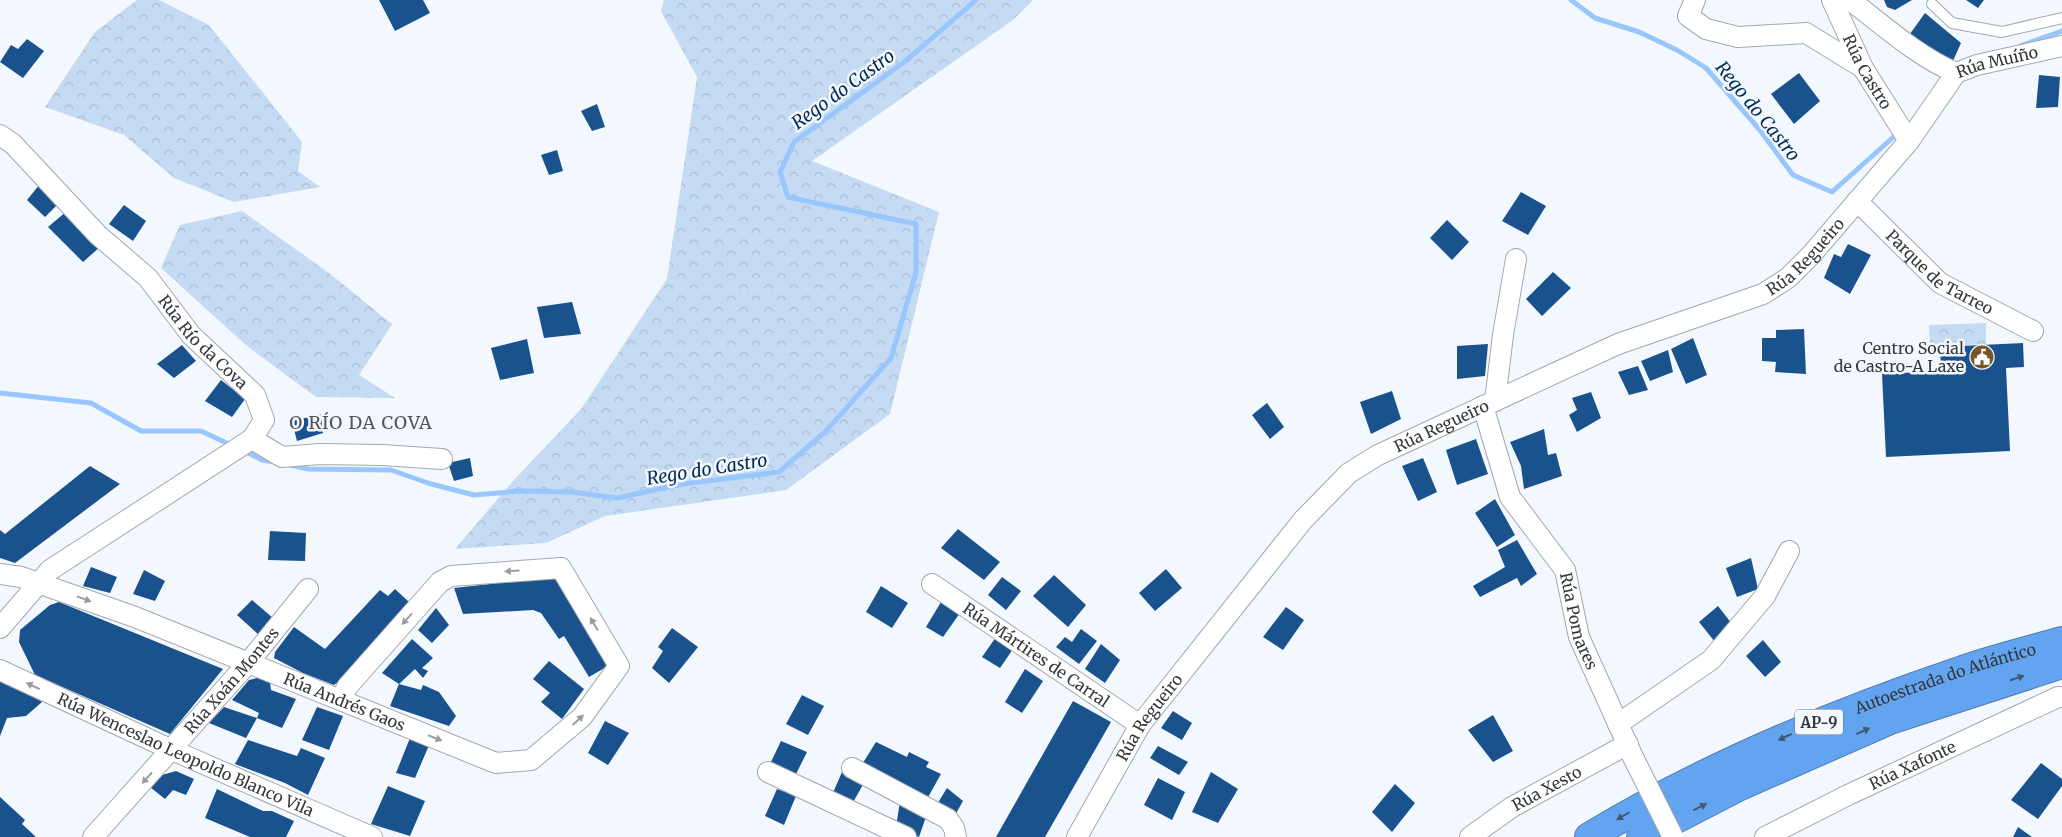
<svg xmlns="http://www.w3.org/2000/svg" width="2062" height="837" viewBox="0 0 2062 837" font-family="Merriweather,serif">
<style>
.forest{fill:url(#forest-crowns)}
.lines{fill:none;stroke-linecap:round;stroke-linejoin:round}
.stream{stroke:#99c7fd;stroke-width:5}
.building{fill:#1a528e}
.lane-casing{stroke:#a2a8b0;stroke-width:12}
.street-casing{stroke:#a2a8b0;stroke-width:22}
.highway-casing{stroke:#537eb1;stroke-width:30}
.lane{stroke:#fff;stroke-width:10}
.street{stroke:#fff;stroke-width:20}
.highway{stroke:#63a4f0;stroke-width:28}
.street-bridge-casing{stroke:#a2a8b0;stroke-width:22;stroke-linecap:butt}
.street-bridge{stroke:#fff;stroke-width:20}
.oneway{fill:#9a9c9d}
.oneway2{fill:#435871}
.labels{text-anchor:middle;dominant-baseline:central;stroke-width:5;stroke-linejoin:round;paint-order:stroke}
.shield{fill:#f3f8fe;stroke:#6e7276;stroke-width:1}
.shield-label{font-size:15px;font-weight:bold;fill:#35383b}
.street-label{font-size:16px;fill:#35383b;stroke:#f3f8fe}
.poi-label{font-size:16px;fill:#35383b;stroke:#f3f8fe;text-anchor:end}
.water-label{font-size:18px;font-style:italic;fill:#022a54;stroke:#f3f8fe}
.neighbourhood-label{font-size:18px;letter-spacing:1px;fill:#4f555b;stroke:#f3f8fe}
</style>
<defs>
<pattern id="forest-crowns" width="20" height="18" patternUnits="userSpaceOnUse" patternTransform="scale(1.25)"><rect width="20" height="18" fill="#c5daf3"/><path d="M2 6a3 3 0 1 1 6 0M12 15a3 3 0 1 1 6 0" fill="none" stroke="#aabcd1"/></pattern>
</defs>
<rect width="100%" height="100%" fill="#f3f8fe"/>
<path class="forest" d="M 137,0 L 159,0 L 209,25 L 302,142 L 298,171 L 320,187 L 234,202 L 174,178 L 124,135 L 45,107 L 95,32 Z
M 664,0 L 1033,0 L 1013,20 L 812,161 L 939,212 L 890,414 L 786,490 L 605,516 L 546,543 L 455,549 L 513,481 L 581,409 L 667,279 L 697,77 L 661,11 Z
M 242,211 L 329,273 L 392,324 L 359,375 L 395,398 L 316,397 L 247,346 L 161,268 L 180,225 Z
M 1986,323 L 1986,344 L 1930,347 L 1929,325 Z"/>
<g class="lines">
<path class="stream" d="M 1571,0 L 1595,18 L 1639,32 L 1677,50 L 1706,68 L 1759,129 L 1793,175 L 1832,192 L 1899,132
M 2020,46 L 2062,31
M 0,393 L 91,403 L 141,431 L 201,431 L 233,446
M 243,450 L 262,460 L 275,462
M 290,465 L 308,469 L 391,470 L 431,484 L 474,495 L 521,491 L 572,492 L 617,498 L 683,484 L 779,472 L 825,432 L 891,358 L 916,272 L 916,224 L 788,197 L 780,172 L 794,142 L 903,63 L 976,0"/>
</g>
<path class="building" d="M 379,0 L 423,0 L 430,13 L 395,31 Z
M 1884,0 L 1912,0 L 1895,10 L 1887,7 Z
M 1966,0 L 1984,0 L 1978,8 Z
M 1925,13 L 1961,43 L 1952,63 L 1907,38 Z
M 27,39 L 44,51 L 23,78 L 0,62 L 11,45 L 18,49 Z
M 1799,73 L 1820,101 L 1794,124 L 1771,94 Z
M 2039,75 L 2060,77 L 2058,107 L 2036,108 Z
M 597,104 L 605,127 L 592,131 L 581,111 Z
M 557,150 L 563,171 L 549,175 L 541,155 Z
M 40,184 L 59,203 L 45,217 L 27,200 Z
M 1521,192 L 1546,206 L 1528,235 L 1502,221 Z
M 124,205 L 146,221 L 133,241 L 109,224 Z
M 67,211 L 101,246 L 83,262 L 48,227 Z
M 1447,220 L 1469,242 L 1452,260 L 1430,238 Z
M 1848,244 L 1871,255 L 1850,294 L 1824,278 L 1834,254 L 1841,257 Z
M 1553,272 L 1571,288 L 1542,316 L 1526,299 Z
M 572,302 L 581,334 L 544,338 L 537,307 Z
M 1804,329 L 1806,374 L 1775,372 L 1776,362 L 1762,361 L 1762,338 L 1776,338 L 1776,330 Z
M 1693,338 L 1707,375 L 1686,384 L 1671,349 Z
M 527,339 L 534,373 L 500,380 L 491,348 Z
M 2023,343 L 2024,367 L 2006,368 L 2010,451 L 1886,457 L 1882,374 L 1941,371 L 1940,347 Z
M 1488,344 L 1485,376 L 1457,379 L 1457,346 Z
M 182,345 L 196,361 L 174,378 L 157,364 Z
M 1668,350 L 1673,372 L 1650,381 L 1641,361 Z
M 1638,366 L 1648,390 L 1629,395 L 1618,372 Z
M 221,380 L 245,399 L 232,417 L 205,401 Z
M 1392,391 L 1401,419 L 1371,434 L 1360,402 Z
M 1591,392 L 1601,418 L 1577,432 L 1569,415 L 1577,410 L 1572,398 Z
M 1267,403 L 1284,427 L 1270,439 L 1252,415 Z
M 322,414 L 323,433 L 297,441 L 292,421 Z
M 1544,429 L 1548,455 L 1556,453 L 1562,476 L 1524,489 L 1521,466 L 1510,442 Z
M 1476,439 L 1488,474 L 1457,485 L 1446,450 Z
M 470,458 L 473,476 L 454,481 L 448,463 Z
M 1423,458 L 1437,492 L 1418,501 L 1402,466 Z
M 90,466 L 120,484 L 15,563 L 0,558 L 0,530 L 5,534 Z
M 1495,499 L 1515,535 L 1497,547 L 1475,513 Z
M 958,529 L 1000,562 L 984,580 L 941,548 Z
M 270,531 L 306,533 L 305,561 L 268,560 Z
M 1517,540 L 1537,574 L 1521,586 L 1517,578 L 1480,597 L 1473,586 L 1505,567 L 1498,550 Z
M 1751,558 L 1758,589 L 1737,597 L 1726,568 Z
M 91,567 L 117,577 L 110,593 L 83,586 Z
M 1166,569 L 1182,588 L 1155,611 L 1139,593 Z
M 144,570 L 165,581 L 155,601 L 133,594 Z
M 1054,575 L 1086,605 L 1068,627 L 1033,596 Z
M 554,577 L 608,666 L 589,677 L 564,636 L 559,639 L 541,613 L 533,610 L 463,614 L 454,588 Z
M 1002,577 L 1021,591 L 1006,610 L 988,595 Z
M 881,586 L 908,603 L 892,628 L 866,612 Z
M 395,589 L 409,602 L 341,680 L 334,685 L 303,673 L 274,658 L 275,652 L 294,627 L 325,649 L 380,590 L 388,596 Z
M 252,600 L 273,618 L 259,635 L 237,615 Z
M 59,602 L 223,669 L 170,734 L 35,675 L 19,642 L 20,630 L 50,605 Z
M 941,602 L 960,613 L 943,637 L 926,627 Z
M 1718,606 L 1732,624 L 1715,642 L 1699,622 Z
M 1286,607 L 1304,620 L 1283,650 L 1263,637 Z
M 436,608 L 449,625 L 432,643 L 418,630 Z
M 672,628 L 698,647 L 669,683 L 652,668 L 663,651 L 658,647 Z
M 1081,629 L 1097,641 L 1079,664 L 1056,647 L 1065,637 L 1072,642 Z
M 996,637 L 1013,649 L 1000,668 L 982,657 Z
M 412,639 L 433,658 L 422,668 L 428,671 L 423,678 L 415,669 L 399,684 L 382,673 Z
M 1763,640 L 1781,662 L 1765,677 L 1746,656 Z
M 1101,644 L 1120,660 L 1105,683 L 1085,669 Z
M 549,661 L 584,689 L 562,719 L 541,702 L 550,693 L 533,679 Z
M 1025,669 L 1043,681 L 1022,713 L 1005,702 Z
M 257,678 L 270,682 L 271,690 L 296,699 L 282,728 L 257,718 L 259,713 L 232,700 L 249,680 Z
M 0,681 L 33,695 L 42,702 L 26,716 L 7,718 L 0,736 Z
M 399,684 L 421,690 L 423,685 L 439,692 L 456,716 L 449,726 L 390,706 Z
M 802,695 L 824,706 L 808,735 L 786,724 Z
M 1073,701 L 1111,722 L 1045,837 L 996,837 Z
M 224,707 L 257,718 L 246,738 L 209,723 Z
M 317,707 L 343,716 L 329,750 L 302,740 Z
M 1173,711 L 1192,723 L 1182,740 L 1161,728 Z
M 1493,715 L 1513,751 L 1493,762 L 1468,730 Z
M 605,721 L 629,733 L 608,765 L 588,753 Z
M 410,738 L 430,743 L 415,778 L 396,773 Z
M 248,740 L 297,756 L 301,748 L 325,758 L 308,795 L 285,783 L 235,764 Z
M 781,741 L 807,752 L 795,776 L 770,764 Z
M 876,742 L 907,757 L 909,752 L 929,762 L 926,767 L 941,774 L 927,799 L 861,766 Z
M 1158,746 L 1188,762 L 1179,775 L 1150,758 Z
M 2041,763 L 2062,779 L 2062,786 L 2038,819 L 2011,800 Z
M 176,771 L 194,779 L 186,795 L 173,790 L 165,799 L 150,787 L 162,775 Z
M 842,772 L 864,783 L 852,804 L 832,795 Z
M 1211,772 L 1238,789 L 1218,823 L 1192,812 Z
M 1158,778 L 1185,792 L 1172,820 L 1144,805 Z
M 1395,784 L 1415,803 L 1392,832 L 1372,812 Z
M 388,786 L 425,801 L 410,836 L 371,824 Z
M 947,788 L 963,801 L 954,817 L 936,806 Z
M 217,789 L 263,811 L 272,811 L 294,821 L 286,837 L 250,837 L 205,818 Z
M 777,789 L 796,796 L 784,825 L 765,816 Z
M 0,797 L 25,820 L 22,824 L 36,837 L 0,837 Z
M 900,801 L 927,814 L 919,837 L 896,827 Z
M 2018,827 L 2032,837 L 2013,837 Z"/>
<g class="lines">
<defs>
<path id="lane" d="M 1932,4 L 1952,23 L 2002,32 L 2062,18"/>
<g id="street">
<path d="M 1695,0 L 1688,16 L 1706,29 L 1738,37 L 1806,33 L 1863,68"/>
<path id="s1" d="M 1832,0 L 1863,68 L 1909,141"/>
<path d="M 1850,0 C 1884,26 1917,56 1956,73"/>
<path id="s2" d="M 0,135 L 13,144 L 98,235 L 148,278 L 191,335 L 255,395 L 264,420 L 252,439 L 50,570 L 0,628"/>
<path id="s3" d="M 1857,201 L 1940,283 L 2033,331"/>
<path d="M 1495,401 L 1503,335 L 1516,259"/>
<path id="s4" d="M 1483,406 L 1510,497 L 1565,570 L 1579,637 L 1633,757"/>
<path d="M 252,439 L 282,457 L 320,454 L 382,455 L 442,459"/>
<path id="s5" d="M 0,574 L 21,577 L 135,617 L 496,763 L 531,760 L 582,717 L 619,666 L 561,568 L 451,576 L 440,582 L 347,687 L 341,700"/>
<path id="s6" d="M 932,584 L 1140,725"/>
<path id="s7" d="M 0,670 L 172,750 L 372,837"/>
<path d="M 1618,724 L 1711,660 L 1765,596 L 1789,551"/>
<path d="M 852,768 L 948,819 L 954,828 L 956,837"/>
<path d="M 768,772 L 906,837"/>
<path id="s8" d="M 93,837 L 248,663 L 308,589"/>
<path id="s9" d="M 1077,837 L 1140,725 L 1303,520 L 1349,473 L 1378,455 L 1618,344 L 1763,294 L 1788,278 L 1811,255 L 1909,141 L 1956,73 L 1977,65 L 2062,46"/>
<path id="s10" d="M 1470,837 L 1512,807 L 1628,744"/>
<path id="s11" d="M 1765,837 L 1848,795 L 2058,697 L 2062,697"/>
</g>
<g id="highway">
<path id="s12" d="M 1589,837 C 1705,767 1832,714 1960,671 C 1993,659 2028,651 2062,641"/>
<path d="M 1641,837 L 1740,786 L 1890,720 L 2062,664"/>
</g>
</defs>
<use href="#lane" class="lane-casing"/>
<use href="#street" class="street-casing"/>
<use href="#highway" class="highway-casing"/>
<use href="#lane" class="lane"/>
<use href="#street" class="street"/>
<use href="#highway" class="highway"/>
<defs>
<path id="street-bridge" d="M 1633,757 L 1673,837"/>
</defs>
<use href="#street-bridge" class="street-bridge-casing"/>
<use href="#street-bridge" class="street-bridge"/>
</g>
<defs><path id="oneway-solid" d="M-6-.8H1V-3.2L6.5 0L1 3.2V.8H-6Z" transform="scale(1.25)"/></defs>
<g class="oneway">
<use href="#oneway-solid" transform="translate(512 571) rotate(176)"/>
<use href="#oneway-solid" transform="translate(84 599) rotate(20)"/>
<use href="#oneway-solid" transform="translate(407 619) rotate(132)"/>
<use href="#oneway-solid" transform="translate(594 624) rotate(-121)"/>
<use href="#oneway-solid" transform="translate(33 686) rotate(-155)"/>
<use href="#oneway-solid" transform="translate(578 720) rotate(-43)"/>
<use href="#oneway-solid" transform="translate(435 738) rotate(22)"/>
<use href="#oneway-solid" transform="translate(147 778) rotate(132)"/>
</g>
<g class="oneway2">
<use href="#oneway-solid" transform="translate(2017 678) rotate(-18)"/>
<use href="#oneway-solid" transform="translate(1863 731) rotate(-24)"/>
<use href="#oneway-solid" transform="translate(1785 737) rotate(155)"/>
<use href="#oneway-solid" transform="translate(1700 807) rotate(-27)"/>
<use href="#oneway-solid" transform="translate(1623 816) rotate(149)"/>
</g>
<defs>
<symbol id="civic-disc" viewBox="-11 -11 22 22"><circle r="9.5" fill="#75562b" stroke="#f3f8fe"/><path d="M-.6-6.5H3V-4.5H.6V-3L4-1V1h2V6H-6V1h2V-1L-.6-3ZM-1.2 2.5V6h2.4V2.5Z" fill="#fff"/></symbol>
</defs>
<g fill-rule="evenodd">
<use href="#civic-disc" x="1968" y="343" width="28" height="28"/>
</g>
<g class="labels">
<rect class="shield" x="1795" y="709.5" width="48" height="25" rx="4"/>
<g class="shield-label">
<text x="1819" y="722">AP-9</text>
</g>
<g class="street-label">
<text stroke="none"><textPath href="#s9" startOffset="1246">Rúa Muíño</textPath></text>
<text stroke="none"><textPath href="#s1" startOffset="80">Rúa Castro</textPath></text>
<text stroke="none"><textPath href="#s9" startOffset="965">Rúa Regueiro</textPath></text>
<text stroke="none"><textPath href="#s3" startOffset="110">Parque de Tarreo</textPath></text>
<text stroke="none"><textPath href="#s2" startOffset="291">Rúa Río da Cova</textPath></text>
<text stroke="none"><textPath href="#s9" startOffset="560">Rúa Regueiro</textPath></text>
<text stroke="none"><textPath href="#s4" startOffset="239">Rúa Pomares</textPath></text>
<text stroke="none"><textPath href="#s6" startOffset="126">Rúa Mártires de Carral</textPath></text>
<text stroke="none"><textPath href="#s12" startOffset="391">Autoestrada do Atlántico</textPath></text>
<text stroke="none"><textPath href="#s8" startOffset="209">Rúa Xoán Montes</textPath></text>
<text stroke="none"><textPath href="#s5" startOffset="368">Rúa Andrés Gaos</textPath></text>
<text stroke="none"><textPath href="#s9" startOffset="140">Rúa Regueiro</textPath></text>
<text stroke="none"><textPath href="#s7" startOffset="204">Rúa Wenceslao Leopoldo Blanco Vila</textPath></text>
<text stroke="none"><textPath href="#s11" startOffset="164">Rúa Xafonte</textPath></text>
<text stroke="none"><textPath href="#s10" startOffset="91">Rúa Xesto</textPath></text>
</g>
<g class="poi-label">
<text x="1964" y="348">Centro Social<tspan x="1964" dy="18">de Castro-A Laxe</tspan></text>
</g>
<g class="water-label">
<text transform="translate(843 89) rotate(-36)">Rego do Castro</text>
<text transform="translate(1758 111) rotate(51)">Rego do Castro</text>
<text transform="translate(707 469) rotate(-9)">Rego do Castro</text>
</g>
<g class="neighbourhood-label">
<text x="361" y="422">O RÍO DA COVA</text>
</g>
</g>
</svg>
